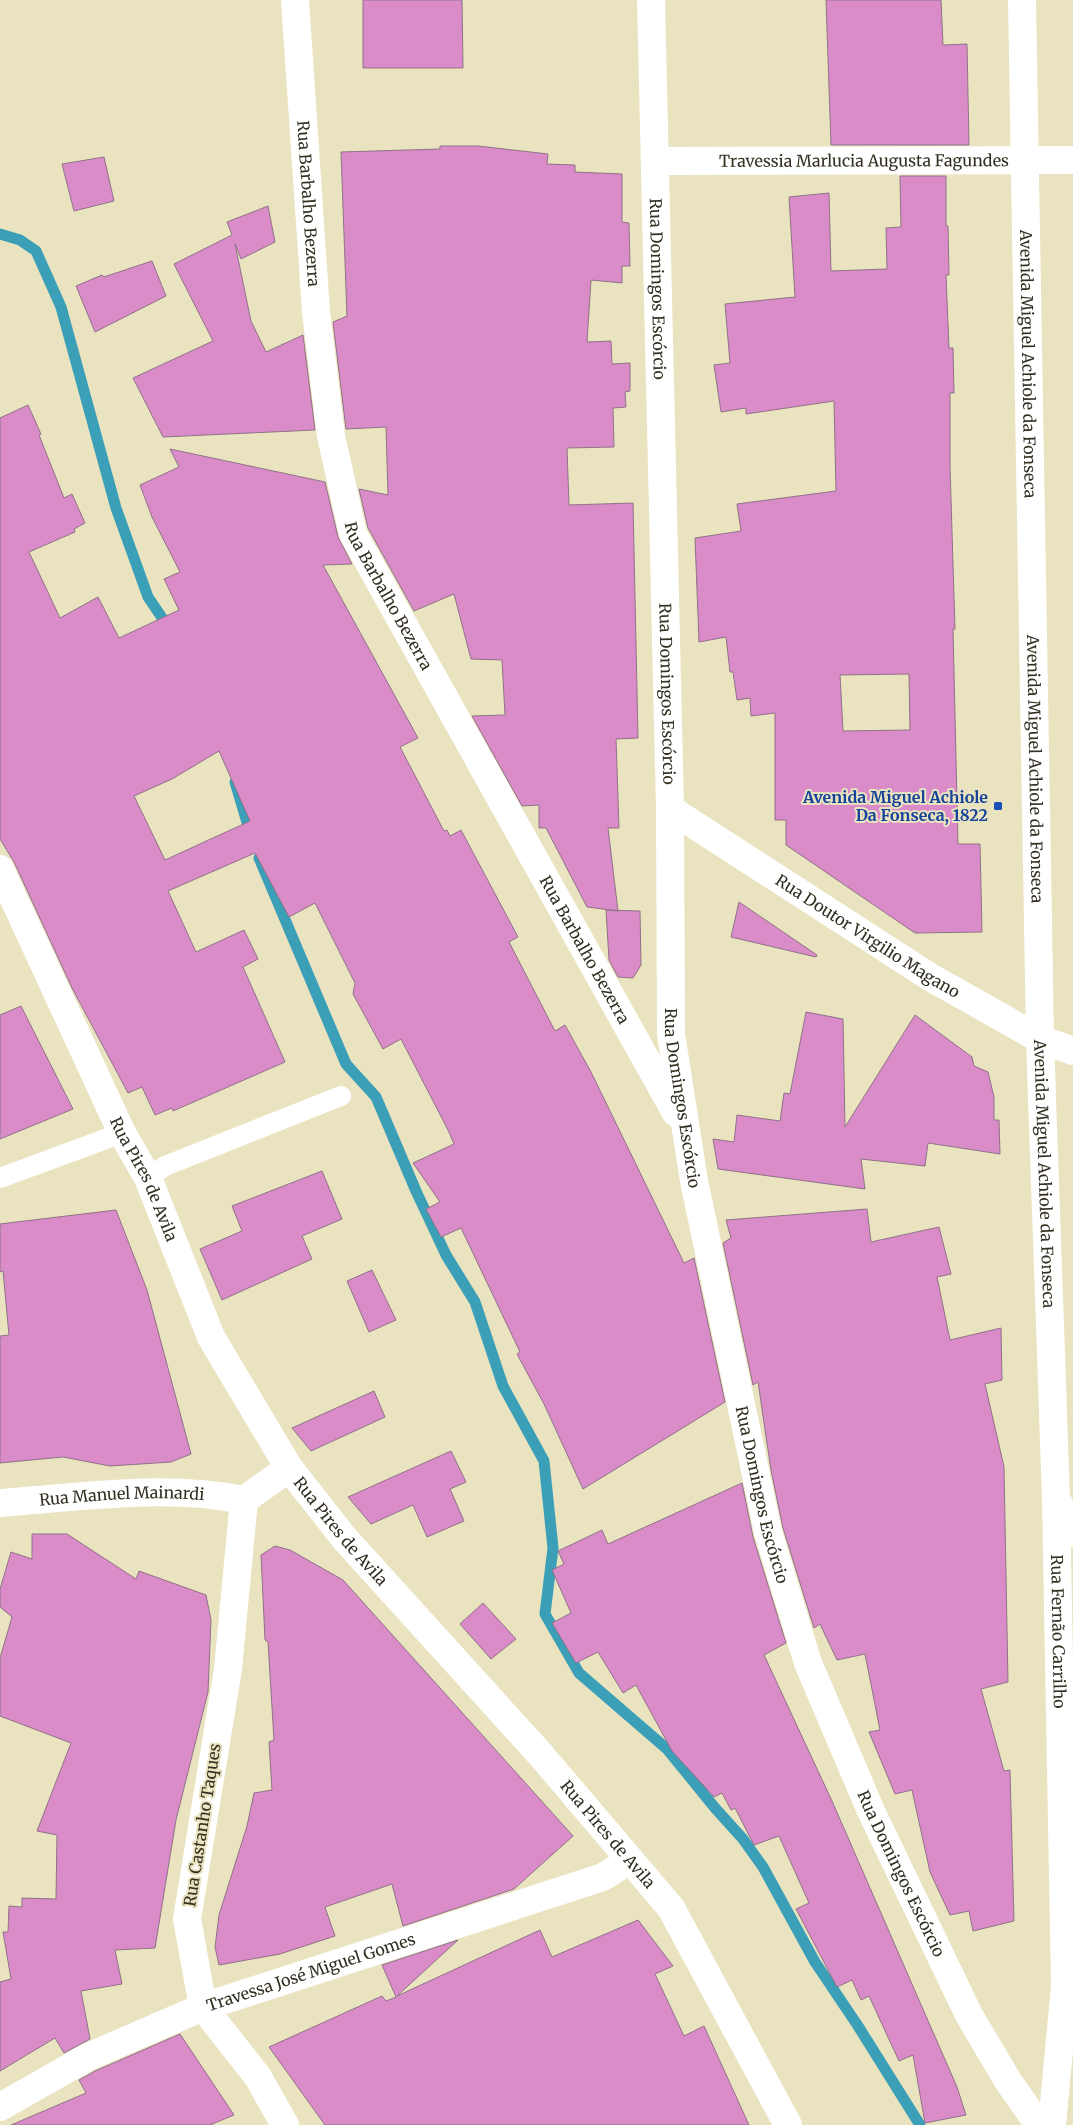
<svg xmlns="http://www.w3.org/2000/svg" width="1073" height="2125" viewBox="0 0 1073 2125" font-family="Merriweather,serif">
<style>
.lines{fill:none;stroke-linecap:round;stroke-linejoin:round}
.stream{stroke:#3b9fb8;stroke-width:11}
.building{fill:#da8cc8;stroke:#8f7287;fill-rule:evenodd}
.lane{stroke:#fff;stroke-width:20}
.street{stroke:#fff;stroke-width:28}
.secondary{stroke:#fff;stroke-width:28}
.transit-dot{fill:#1a4fb4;stroke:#eae3c0;stroke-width:2}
.labels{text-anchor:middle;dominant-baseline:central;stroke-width:4;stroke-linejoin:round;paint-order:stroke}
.street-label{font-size:16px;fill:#333022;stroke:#eae3c0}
.transit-label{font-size:16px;font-weight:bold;fill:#164399;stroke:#eae3c0;text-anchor:end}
</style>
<rect width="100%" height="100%" fill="#eae3c0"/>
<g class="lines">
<path class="stream" d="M 0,234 L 20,240 L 36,251 L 61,307 L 116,508 L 148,597 L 171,631
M 235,782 L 251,836
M 259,858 L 346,1064 L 376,1097 L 416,1191 L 446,1255 L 475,1302 L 503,1386 L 544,1461 L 553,1548 L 545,1614 L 579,1673 L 667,1749 L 715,1808 L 743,1839 L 763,1867 L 815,1962 L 858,2026 L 920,2125"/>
</g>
<path class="building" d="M 363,0 L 462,0 L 463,68 L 363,68 Z
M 826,0 L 941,0 L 943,45 L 967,44 L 969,145 L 831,145 Z
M 440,146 L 478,146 L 548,154 L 547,164 L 575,165 L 575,172 L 622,174 L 622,222 L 629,223 L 630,266 L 622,266 L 622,283 L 591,280 L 587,342 L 611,341 L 612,364 L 630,363 L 630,391 L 625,392 L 626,407 L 613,408 L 614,447 L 567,448 L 569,505 L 633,503 L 638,738 L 616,739 L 619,828 L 608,828 L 618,911 L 587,907 L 546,828 L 539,828 L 539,805 L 522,806 L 472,716 L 505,715 L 502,660 L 471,659 L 454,594 L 414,611 L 368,528 L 359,489 L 388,495 L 386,427 L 346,429 L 333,322 L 347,316 L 341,152 L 440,149 Z
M 104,157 L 114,201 L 74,211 L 62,164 Z
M 900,176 L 946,176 L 946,226 L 948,226 L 949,275 L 946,275 L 949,348 L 953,348 L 954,393 L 950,393 L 950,466 L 955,629 L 953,629 L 958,844 L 980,844 L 982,932 L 915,933 L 786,845 L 786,820 L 775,820 L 775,713 L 751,716 L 750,698 L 737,700 L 733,672 L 730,672 L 726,637 L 699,642 L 695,538 L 741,531 L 737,504 L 836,491 L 834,401 L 746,414 L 746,408 L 721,412 L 714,365 L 730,363 L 725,304 L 795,297 L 789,197 L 829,193 L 831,271 L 887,269 L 886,228 L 901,227 ZM 909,674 L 910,730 L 843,731 L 840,675 Z
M 268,206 L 275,242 L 241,259 L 235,244 L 251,321 L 266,352 L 303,335 L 315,430 L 163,437 L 133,378 L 213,341 L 174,264 L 232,235 L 227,222 Z
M 152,261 L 166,296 L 95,332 L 76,286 L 102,275 L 104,277 Z
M 28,405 L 41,434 L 39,435 L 64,498 L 72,494 L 85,523 L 74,529 L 75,532 L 29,552 L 60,618 L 98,597 L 119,638 L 179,610 L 164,579 L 180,572 L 152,517 L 140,485 L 179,467 L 170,449 L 325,482 L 338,537 L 352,564 L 323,565 L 418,738 L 400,747 L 444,831 L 447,830 L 450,836 L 461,830 L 518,937 L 509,942 L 555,1031 L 565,1025 L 591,1072 L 684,1263 L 694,1258 L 725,1402 L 583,1489 L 544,1404 L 517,1354 L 520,1352 L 461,1228 L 441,1237 L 426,1209 L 440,1202 L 413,1163 L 454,1144 L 448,1130 L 401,1039 L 383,1049 L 353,994 L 355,983 L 315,903 L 289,917 L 255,853 L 168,891 L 196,952 L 244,930 L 258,959 L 243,967 L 285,1062 L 173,1111 L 172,1108 L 155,1115 L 142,1087 L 128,1093 L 72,988 L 14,862 L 0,839 L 0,418 ZM 219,751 L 250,821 L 165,860 L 134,796 L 172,779 Z
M 739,902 L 817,955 L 816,957 L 731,937 Z
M 606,910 L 640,911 L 641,965 L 633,978 L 618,977 L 609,960 Z
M 21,1006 L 73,1109 L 0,1139 L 0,1015 Z
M 806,1012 L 843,1019 L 845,1127 L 915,1015 L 972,1057 L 974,1066 L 988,1072 L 994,1097 L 994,1120 L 999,1120 L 1000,1154 L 928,1143 L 925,1166 L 861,1159 L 865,1189 L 718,1169 L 713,1139 L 734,1142 L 737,1115 L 780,1121 L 784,1093 L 790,1094 Z
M 322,1171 L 342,1219 L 302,1236 L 312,1259 L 222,1300 L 200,1249 L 242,1231 L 232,1206 Z
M 867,1209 L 871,1242 L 939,1227 L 951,1274 L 937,1277 L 950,1340 L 1001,1328 L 1002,1380 L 985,1384 L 1004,1467 L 1008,1682 L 981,1689 L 1004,1771 L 1010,1770 L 1014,1921 L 973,1931 L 969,1911 L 950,1915 L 930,1872 L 912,1790 L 895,1794 L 869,1732 L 880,1730 L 865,1654 L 837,1660 L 820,1624 L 814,1628 L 783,1528 L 771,1470 L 758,1382 L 753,1385 L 723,1243 L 731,1238 L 726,1220 Z
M 116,1210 L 147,1290 L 191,1454 L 171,1462 L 110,1466 L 63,1457 L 0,1463 L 0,1336 L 9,1335 L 3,1271 L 0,1272 L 0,1224 Z
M 372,1270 L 396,1320 L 369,1332 L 347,1281 Z
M 374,1391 L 385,1417 L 311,1451 L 292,1428 Z
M 451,1451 L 466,1482 L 450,1489 L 464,1521 L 427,1537 L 413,1505 L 371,1524 L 348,1497 Z
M 742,1483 L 753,1537 L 786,1643 L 764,1655 L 832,1801 L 957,2087 L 966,2115 L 925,2123 L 913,2055 L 899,2061 L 869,1996 L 861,2000 L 852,1980 L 837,1987 L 796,1909 L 809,1903 L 779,1836 L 754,1845 L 735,1808 L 731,1810 L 722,1793 L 714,1797 L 672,1751 L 636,1685 L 623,1693 L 598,1652 L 576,1663 L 552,1623 L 571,1613 L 552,1570 L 564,1564 L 558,1551 L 602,1530 L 608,1544 Z
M 32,1534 L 67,1534 L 136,1579 L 139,1571 L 206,1595 L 211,1620 L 208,1692 L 176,1820 L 155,1948 L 115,1950 L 122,1984 L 81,1991 L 90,2039 L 64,2053 L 55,2038 L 0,2071 L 0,1982 L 11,1979 L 3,1932 L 8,1932 L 9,1906 L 22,1907 L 22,1898 L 56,1899 L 57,1835 L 37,1831 L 71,1743 L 0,1716 L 0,1658 L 12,1617 L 0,1607 L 0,1589 L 11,1552 L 32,1559 Z
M 275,1546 L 290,1550 L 343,1580 L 573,1836 L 514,1889 L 403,1926 L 392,1884 L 325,1907 L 335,1936 L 280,1954 L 219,1965 L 215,1947 L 219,1915 L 247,1826 L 254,1793 L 272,1790 L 269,1742 L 274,1740 L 268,1642 L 265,1640 L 261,1555 Z
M 483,1603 L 516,1639 L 491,1659 L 460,1624 Z
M 638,1920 L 673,1966 L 655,1974 L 684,2036 L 704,2026 L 749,2125 L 325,2125 L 269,2047 L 382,1996 L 386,2001 L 396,1997 L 382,1965 L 458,1940 L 397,1996 L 540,1930 L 552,1957 Z
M 180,2034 L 234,2115 L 210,2125 L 11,2125 L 86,2093 L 79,2080 L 95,2071 Z"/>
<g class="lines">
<path class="lane" d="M 0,1178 L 122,1133
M 148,1178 L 165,1166 L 341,1096"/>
<g class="street">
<path id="s1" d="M 295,0 L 316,312 L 331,436 L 353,534 L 676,1113"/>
<path id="s2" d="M 651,0 L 670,809 L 671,1034 L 694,1181 L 768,1532 L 808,1663 L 871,1811 L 969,2015 L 1008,2081 L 1039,2125"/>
<path id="s3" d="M 655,161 L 1073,160"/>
<path id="s4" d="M 670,809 L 930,977 L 1040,1039 L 1073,1051"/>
<path id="s5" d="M 0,869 L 122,1133 L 148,1178 L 211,1337 L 289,1468 L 345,1539 L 540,1754 L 671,1908 L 788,2125"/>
<path d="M 1056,1498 L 1073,1533"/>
<path d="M 244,1500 L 228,1669 L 187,1919 L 203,2007 L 258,2077 L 285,2125"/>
<path d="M 244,1500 L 289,1468"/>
<path id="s6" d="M 0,1503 C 82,1497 163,1484 244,1500"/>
<path id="s7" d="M 0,2107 L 88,2057 L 203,2007 L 603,1877 L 630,1860"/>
</g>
<path class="secondary" id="s8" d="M 1022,0 L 1040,1039 L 1056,1498 L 1065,1986 L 1052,2125"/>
</g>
<rect class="transit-dot" x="993" y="801" width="10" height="10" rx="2.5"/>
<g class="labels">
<g class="street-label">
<text stroke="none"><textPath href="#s3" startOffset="209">Travessia Marlucia Augusta Fagundes</textPath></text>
<text stroke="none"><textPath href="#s1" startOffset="204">Rua Barbalho Bezerra</textPath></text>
<text stroke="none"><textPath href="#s2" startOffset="289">Rua Domingos Escórcio</textPath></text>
<text stroke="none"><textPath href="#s8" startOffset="364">Avenida Miguel Achiole da Fonseca</textPath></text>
<text stroke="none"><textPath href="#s1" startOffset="609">Rua Barbalho Bezerra</textPath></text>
<text stroke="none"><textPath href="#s2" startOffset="694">Rua Domingos Escórcio</textPath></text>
<text stroke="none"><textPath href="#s8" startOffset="769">Avenida Miguel Achiole da Fonseca</textPath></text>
<text stroke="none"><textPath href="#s4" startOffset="235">Rua Doutor Virgilio Magano</textPath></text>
<text stroke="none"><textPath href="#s1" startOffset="1014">Rua Barbalho Bezerra</textPath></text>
<text stroke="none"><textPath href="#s2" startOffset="1099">Rua Domingos Escórcio</textPath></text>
<text stroke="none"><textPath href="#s8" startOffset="1174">Avenida Miguel Achiole da Fonseca</textPath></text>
<text stroke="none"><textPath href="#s5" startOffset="342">Rua Pires de Avila</textPath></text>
<text stroke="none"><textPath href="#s2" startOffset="1504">Rua Domingos Escórcio</textPath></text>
<text stroke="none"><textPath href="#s6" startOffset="122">Rua Manuel Mainardi</textPath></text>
<text stroke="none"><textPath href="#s5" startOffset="748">Rua Pires de Avila</textPath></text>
<text stroke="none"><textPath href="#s8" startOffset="1632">Rua Fernão Carrilho</textPath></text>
<text transform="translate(202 1825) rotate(-81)">Rua Castanho Taques</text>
<text stroke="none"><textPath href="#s5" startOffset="1152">Rua Pires de Avila</textPath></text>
<text stroke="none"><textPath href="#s2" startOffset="1909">Rua Domingos Escórcio</textPath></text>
<text stroke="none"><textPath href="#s7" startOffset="340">Travessa José Miguel Gomes</textPath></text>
</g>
<g class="transit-label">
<text x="988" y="797">Avenida Miguel Achiole<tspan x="988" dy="18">Da Fonseca, 1822</tspan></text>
</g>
</g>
</svg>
